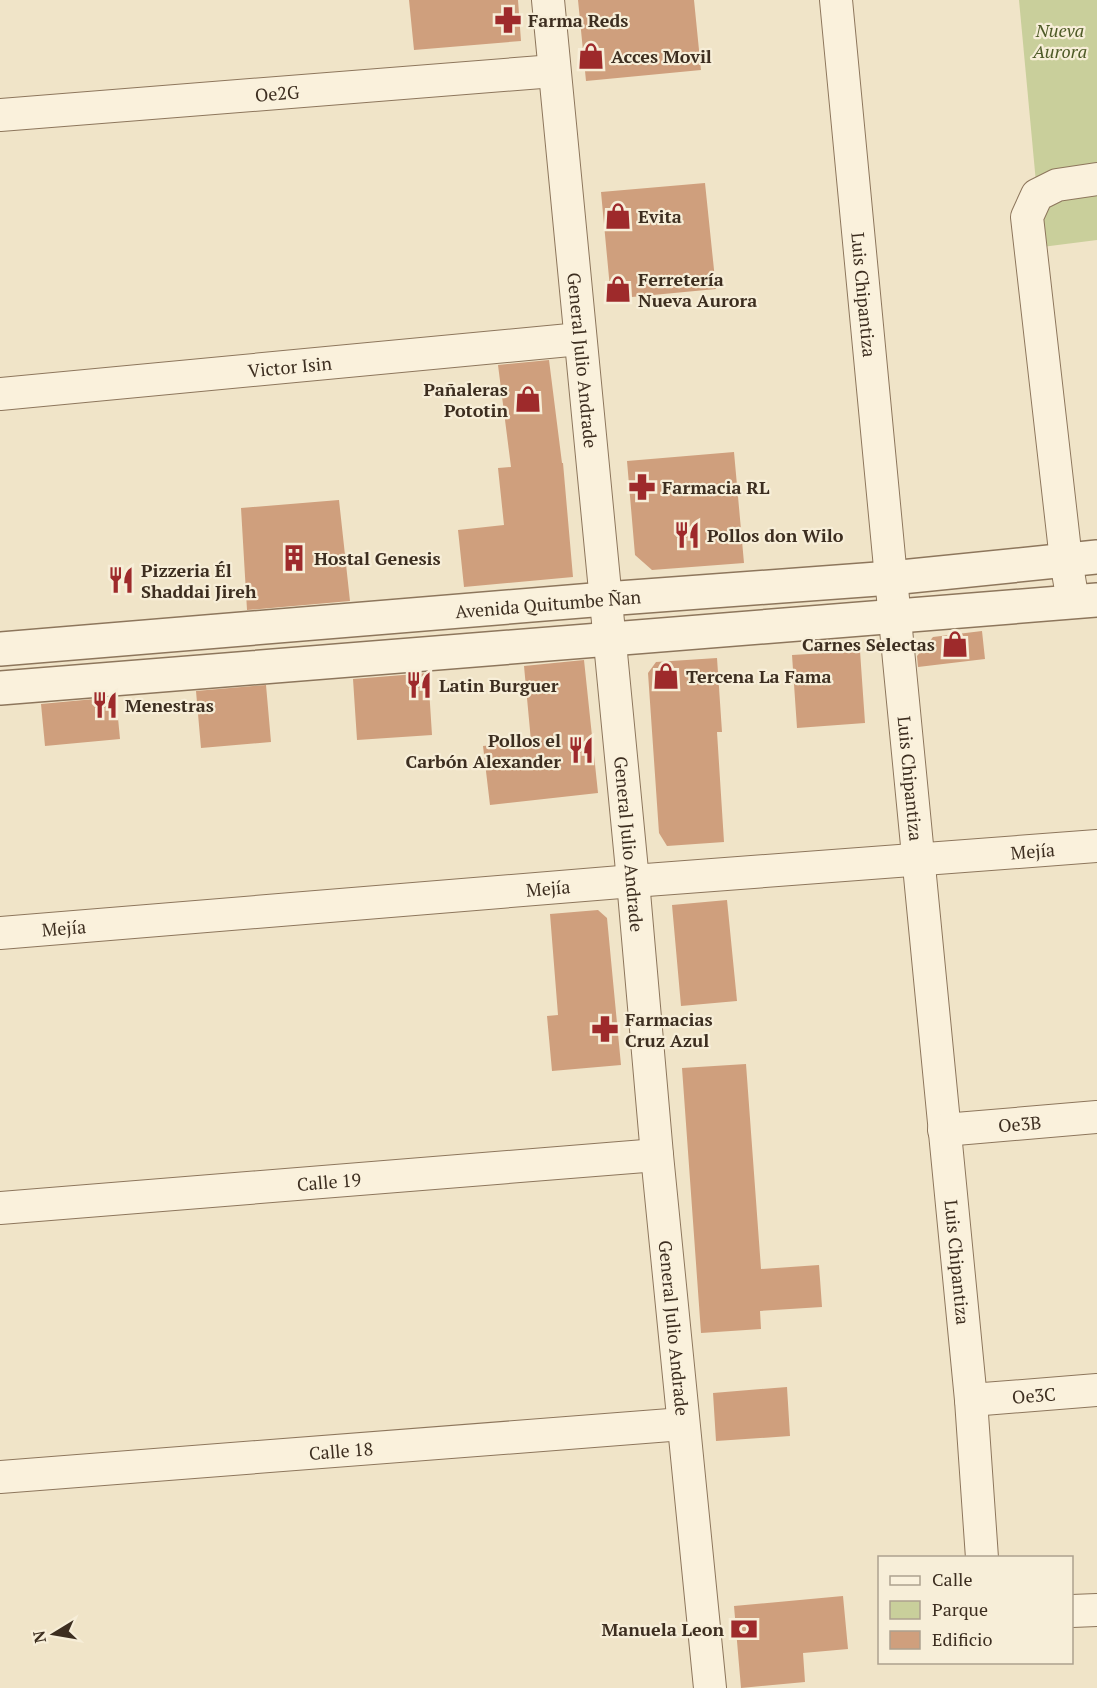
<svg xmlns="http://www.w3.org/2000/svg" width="1097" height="1688" viewBox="0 0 1097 1688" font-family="'PT Serif',serif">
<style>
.green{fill:#c9cf9b}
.building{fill:#cf9f7d}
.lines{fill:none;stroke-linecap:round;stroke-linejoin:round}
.minor-casing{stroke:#8d765c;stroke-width:34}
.tertiary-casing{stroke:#8d765c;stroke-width:36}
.minor{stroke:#faf1dc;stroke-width:32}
.tertiary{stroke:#faf1dc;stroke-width:33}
.labels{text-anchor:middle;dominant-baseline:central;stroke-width:4.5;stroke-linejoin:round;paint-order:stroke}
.poi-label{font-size:18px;font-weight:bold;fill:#3d2e20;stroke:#f7eed8;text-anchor:start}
.park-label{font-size:18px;font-style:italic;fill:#4d5a26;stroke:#f7eed8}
.street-label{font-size:18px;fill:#3d2e20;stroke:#f7eed8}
</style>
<rect width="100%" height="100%" fill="#f0e4c8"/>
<path class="green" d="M 1019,0 L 1097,0 L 1097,240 L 1042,247 Z"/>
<path class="building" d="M 409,0 L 518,0 L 521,41 L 414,50 Z
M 578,0 L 694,0 L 701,70 L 586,81 Z
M 705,183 L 716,289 L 611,299 L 601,192 Z
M 549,360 L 562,463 L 563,463 L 573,577 L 464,587 L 458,530 L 504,525 L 498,468 L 511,467 L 498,365 Z
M 734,452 L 744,563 L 652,570 L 635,555 L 627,461 Z
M 339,500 L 350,601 L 247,610 L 241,508 Z
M 982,631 L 985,659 L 918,667 L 917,656 L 933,637 Z
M 860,651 L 865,723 L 797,728 L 792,655 Z
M 717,658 L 722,732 L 717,732 L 724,842 L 667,846 L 659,833 L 648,673 L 656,662 Z
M 584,660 L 598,793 L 490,805 L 483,746 L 531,741 L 524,666 Z
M 428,673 L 432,735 L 357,740 L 353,679 Z
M 266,685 L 271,742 L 201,748 L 196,691 Z
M 116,697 L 120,739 L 45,746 L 41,704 Z
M 727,900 L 737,1001 L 681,1006 L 672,905 Z
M 598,910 L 607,918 L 621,1065 L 552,1071 L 547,1016 L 558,1015 L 550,914 Z
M 746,1064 L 761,1269 L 819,1265 L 822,1307 L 760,1311 L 761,1329 L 701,1333 L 682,1068 Z
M 787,1387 L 790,1436 L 716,1441 L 713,1393 Z
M 843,1596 L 848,1649 L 803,1653 L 805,1682 L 741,1688 L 734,1606 Z"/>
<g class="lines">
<defs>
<g id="minor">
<path id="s1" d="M 548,0 L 633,881 L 657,1155 L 710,1688"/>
<path id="s2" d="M 836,0 L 891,578 L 971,1400 L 982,1558"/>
<path id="s3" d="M 0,115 L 554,71"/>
<path id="s4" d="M 0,394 L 580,339"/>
<path d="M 1073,602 L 1066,560 L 1027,217 L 1037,195 L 1057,185 L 1097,179"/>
<path id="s5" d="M 0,933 L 633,881 L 1097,846"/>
<path id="s6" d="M 944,1130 L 1097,1117"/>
<path id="s7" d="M 0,1208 L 657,1155"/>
<path id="s8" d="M 971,1400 L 1097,1390"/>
<path id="s9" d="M 0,1477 L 683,1424"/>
<path d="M 1072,1611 L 1097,1610"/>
</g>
<g id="tertiary">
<path id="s10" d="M 0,649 L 605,599 L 891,578 L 1097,557"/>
<path d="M 0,688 L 1097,600"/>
</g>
</defs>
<use href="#minor" class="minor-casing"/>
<use href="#tertiary" class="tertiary-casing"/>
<use href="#minor" class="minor"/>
<use href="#tertiary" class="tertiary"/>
</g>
<defs>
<symbol id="pharmacy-bare" viewBox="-9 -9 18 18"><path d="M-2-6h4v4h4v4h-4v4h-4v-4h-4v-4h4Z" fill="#9e2a2b" stroke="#f7eed8" stroke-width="2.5" paint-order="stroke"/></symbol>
<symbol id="shop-bare" viewBox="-9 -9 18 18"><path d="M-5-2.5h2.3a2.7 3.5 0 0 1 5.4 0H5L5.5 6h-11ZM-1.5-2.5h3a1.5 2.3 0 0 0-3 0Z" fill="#9e2a2b" stroke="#f7eed8" stroke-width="2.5" paint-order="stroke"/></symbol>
<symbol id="restaurant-bare" viewBox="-9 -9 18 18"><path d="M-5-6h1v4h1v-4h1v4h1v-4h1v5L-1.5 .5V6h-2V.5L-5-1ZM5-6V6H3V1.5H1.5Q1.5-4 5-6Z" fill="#9e2a2b" stroke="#f7eed8" stroke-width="2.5" paint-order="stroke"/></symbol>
<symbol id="building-bare" viewBox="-9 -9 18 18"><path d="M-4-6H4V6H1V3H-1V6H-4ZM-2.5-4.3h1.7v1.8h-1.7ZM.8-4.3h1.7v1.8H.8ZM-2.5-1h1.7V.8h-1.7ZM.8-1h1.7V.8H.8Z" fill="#9e2a2b" stroke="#f7eed8" stroke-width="2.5" paint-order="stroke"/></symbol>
<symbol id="bank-bare" viewBox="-9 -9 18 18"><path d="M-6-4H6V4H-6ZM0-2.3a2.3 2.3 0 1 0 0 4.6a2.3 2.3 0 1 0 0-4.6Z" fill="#9e2a2b" stroke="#f7eed8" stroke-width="2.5" paint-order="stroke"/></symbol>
</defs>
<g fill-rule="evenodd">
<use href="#pharmacy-bare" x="489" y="1" width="38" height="38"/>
<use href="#shop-bare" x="572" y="37" width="38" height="38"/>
<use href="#shop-bare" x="599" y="197" width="38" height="38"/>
<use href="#shop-bare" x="599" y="270" width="38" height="38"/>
<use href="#shop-bare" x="509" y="380" width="38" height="38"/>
<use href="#pharmacy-bare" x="623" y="468" width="38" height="38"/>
<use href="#restaurant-bare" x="668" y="516" width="38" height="38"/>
<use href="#building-bare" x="275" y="539" width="38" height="38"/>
<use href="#restaurant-bare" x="102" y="561" width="38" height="38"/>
<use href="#shop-bare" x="936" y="625" width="38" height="38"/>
<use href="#shop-bare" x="647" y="657" width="38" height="38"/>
<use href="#restaurant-bare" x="400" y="666" width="38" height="38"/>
<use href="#restaurant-bare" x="86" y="686" width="38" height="38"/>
<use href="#restaurant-bare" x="562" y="731" width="38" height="38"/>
<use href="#pharmacy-bare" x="586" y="1010" width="38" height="38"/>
<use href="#bank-bare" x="725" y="1610" width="38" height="38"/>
</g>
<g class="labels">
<g class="poi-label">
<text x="528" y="20">Farma Reds</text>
<text x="611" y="56">Acces Movil</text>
<text x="638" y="216">Evita</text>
<text x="638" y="279">Ferretería<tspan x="638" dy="21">Nueva Aurora</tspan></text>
<text x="508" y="389" text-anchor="end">Pañaleras<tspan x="508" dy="21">Pototin</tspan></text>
<text x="662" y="487">Farmacia RL</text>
<text x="707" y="535">Pollos don Wilo</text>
<text x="314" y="558">Hostal Genesis</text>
<text x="141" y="570">Pizzeria Él<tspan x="141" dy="21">Shaddai Jireh</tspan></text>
<text x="935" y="644" text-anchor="end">Carnes Selectas</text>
<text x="686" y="676">Tercena La Fama</text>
<text x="439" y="685">Latin Burguer</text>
<text x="125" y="705">Menestras</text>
<text x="561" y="740" text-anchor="end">Pollos el<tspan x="561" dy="21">Carbón Alexander</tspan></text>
<text x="625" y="1019">Farmacias<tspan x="625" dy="21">Cruz Azul</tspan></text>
<text x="724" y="1629" text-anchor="end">Manuela Leon</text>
</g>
<g class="park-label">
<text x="1060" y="30">Nueva<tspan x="1060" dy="21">Aurora</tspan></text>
</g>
<g class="street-label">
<text stroke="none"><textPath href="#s3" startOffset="278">Oe2G</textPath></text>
<text stroke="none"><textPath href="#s2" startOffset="296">Luis Chipantiza</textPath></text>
<text stroke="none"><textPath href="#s1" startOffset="362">General Julio Andrade</textPath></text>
<text stroke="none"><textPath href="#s4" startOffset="291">Victor Isin</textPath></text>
<text stroke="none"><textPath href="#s10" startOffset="550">Avenida Quitumbe Ñan</textPath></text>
<text stroke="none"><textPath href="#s2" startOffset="782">Luis Chipantiza</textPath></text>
<text stroke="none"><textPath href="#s1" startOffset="848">General Julio Andrade</textPath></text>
<text stroke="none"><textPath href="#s5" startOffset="1036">Mejía</textPath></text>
<text stroke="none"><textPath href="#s5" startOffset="550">Mejía</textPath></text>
<text stroke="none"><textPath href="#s5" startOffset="64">Mejía</textPath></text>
<text stroke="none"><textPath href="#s6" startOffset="76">Oe3B</textPath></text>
<text stroke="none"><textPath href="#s7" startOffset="330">Calle 19</textPath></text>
<text stroke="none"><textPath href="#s2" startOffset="1268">Luis Chipantiza</textPath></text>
<text stroke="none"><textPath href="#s1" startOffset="1334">General Julio Andrade</textPath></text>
<text stroke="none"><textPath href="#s8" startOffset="63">Oe3C</textPath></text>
<text stroke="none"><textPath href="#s9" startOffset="342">Calle 18</textPath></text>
</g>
</g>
<rect x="878" y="1556" width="195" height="108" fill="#f7eed8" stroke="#ada18e" stroke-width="1.5"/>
<rect x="890" y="1576" width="30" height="9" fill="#faf1dc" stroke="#ada18e" stroke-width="1.5"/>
<text x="932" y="1586" font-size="18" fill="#3d2e20">Calle</text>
<rect x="890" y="1601" width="30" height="18" fill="#c9cf9b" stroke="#ada18e" stroke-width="1.5"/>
<text x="932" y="1616" font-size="18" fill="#3d2e20">Parque</text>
<rect x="890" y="1631" width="30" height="18" fill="#cf9f7d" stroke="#ada18e" stroke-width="1.5"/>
<text x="932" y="1646" font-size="18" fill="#3d2e20">Edificio</text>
<g transform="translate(54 1634) rotate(259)" stroke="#f7eed8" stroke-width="4.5" paint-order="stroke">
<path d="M0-4.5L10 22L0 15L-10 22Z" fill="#3d2e20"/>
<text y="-9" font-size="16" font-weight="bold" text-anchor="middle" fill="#3d2e20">N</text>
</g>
</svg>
